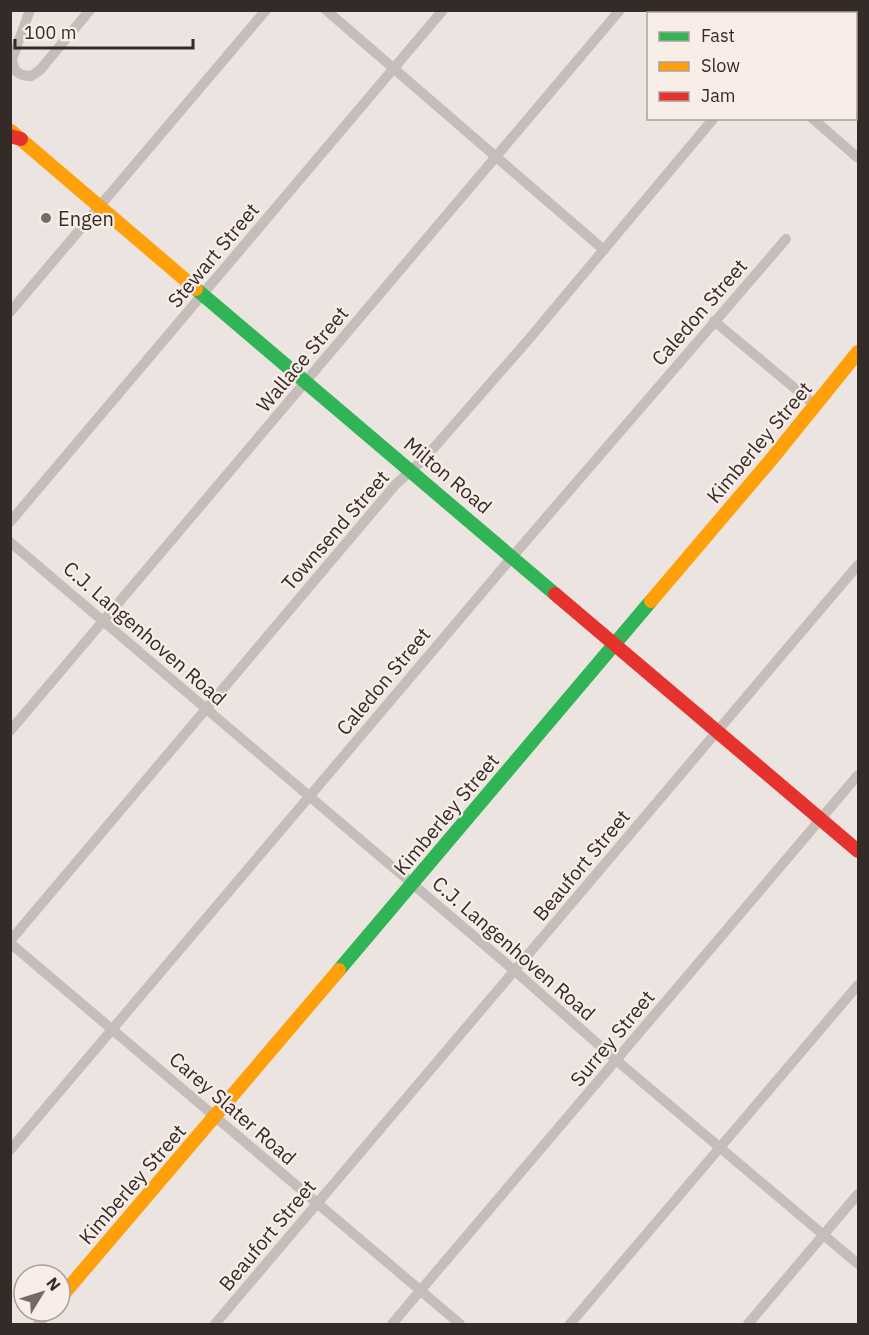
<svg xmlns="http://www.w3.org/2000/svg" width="869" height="1335" viewBox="0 0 869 1335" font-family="'IBM Plex Sans',sans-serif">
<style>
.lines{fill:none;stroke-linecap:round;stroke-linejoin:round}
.street{stroke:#c4bdb9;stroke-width:10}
.fast{stroke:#30b455;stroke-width:14}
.slow{stroke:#ff9f0a;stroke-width:14}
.jam{stroke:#e5322d;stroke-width:14}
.poi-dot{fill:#746b68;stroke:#f8eee7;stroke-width:2}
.labels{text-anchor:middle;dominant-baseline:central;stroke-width:4.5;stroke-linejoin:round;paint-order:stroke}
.poi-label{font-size:20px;fill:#342a28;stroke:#f8eee7;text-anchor:start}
.street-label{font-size:20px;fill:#342a28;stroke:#f8eee7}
</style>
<rect width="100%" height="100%" fill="#ebe4e0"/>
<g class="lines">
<path class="street" d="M 30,10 L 12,59 C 13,71 19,76 31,76 L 40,70 L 90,10
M 326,10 L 604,250
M 792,10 L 796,14
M 804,14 L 807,10
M 812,118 L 858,158
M 10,312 L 266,10
M 714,321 L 815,405
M 10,522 L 443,10
M 10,542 L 515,971 L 616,1060 L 858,1264
M 10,731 L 620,10
M 10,941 L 396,484 L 425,458 L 529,339 L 714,118
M 10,943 L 460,1324
M 10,1150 L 513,556 L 786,239
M 38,1324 L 49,1311
M 215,1324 L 858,565
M 392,1324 L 858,775
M 570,1324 L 858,985
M 748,1324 L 858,1194"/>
<path class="fast" d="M 196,289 L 555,594
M 339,970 L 651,601"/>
<path class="slow" d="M 11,131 L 196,289
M 651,601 L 770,461 L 858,352
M 60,1298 L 339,970"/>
<path class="jam" d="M 10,136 L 21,139
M 555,594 L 858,851"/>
</g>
<circle class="poi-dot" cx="46" cy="218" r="6"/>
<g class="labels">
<g class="poi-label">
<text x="58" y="218">Engen</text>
</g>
<g class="street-label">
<text transform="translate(213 255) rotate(-50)">Stewart Street</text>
<text transform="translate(699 312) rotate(-49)">Caledon Street</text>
<text transform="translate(302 359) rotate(-50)">Wallace Street</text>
<text transform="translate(759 442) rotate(-50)">Kimberley Street</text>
<text transform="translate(448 475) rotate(40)">Milton Road</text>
<text transform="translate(335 530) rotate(-49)">Townsend Street</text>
<text transform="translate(145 633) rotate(41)">C.J. Langenhoven Road</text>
<text transform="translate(383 681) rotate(-50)">Caledon Street</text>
<text transform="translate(446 814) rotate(-50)">Kimberley Street</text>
<text transform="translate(581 865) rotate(-50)">Beaufort Street</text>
<text transform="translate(514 948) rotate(41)">C.J. Langenhoven Road</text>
<text transform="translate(612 1038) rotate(-50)">Surrey Street</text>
<text transform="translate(233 1108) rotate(41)">Carey Slater Road</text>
<text transform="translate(132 1184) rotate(-49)">Kimberley Street</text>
<text transform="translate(267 1235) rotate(-50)">Beaufort Street</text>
</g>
</g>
<rect width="869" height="1335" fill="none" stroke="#342a28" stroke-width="24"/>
<rect x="647" y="12" width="210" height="108" fill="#f8eee7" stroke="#aaa09b" stroke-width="1.5"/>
<rect x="659" y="32" width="30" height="9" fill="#30b455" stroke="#aaa09b" stroke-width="1.5"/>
<text x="701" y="42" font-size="18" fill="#342a28">Fast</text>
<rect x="659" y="62" width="30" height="9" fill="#ff9f0a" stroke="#aaa09b" stroke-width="1.5"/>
<text x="701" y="72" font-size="18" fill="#342a28">Slow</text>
<rect x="659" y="92" width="30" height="9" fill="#e5322d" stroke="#aaa09b" stroke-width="1.5"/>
<text x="701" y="102" font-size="18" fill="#342a28">Jam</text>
<g transform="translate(42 1293) rotate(52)"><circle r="28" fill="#f8eee7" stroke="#aaa09b" stroke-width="1.5"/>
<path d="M0-4.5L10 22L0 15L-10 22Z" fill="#746b68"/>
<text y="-9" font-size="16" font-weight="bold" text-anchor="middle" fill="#342a28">N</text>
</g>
<path d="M15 39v9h178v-9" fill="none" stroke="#342a28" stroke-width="3"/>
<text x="24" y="39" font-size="18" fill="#342a28" stroke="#f8eee7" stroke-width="4.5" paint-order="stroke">100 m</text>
</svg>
